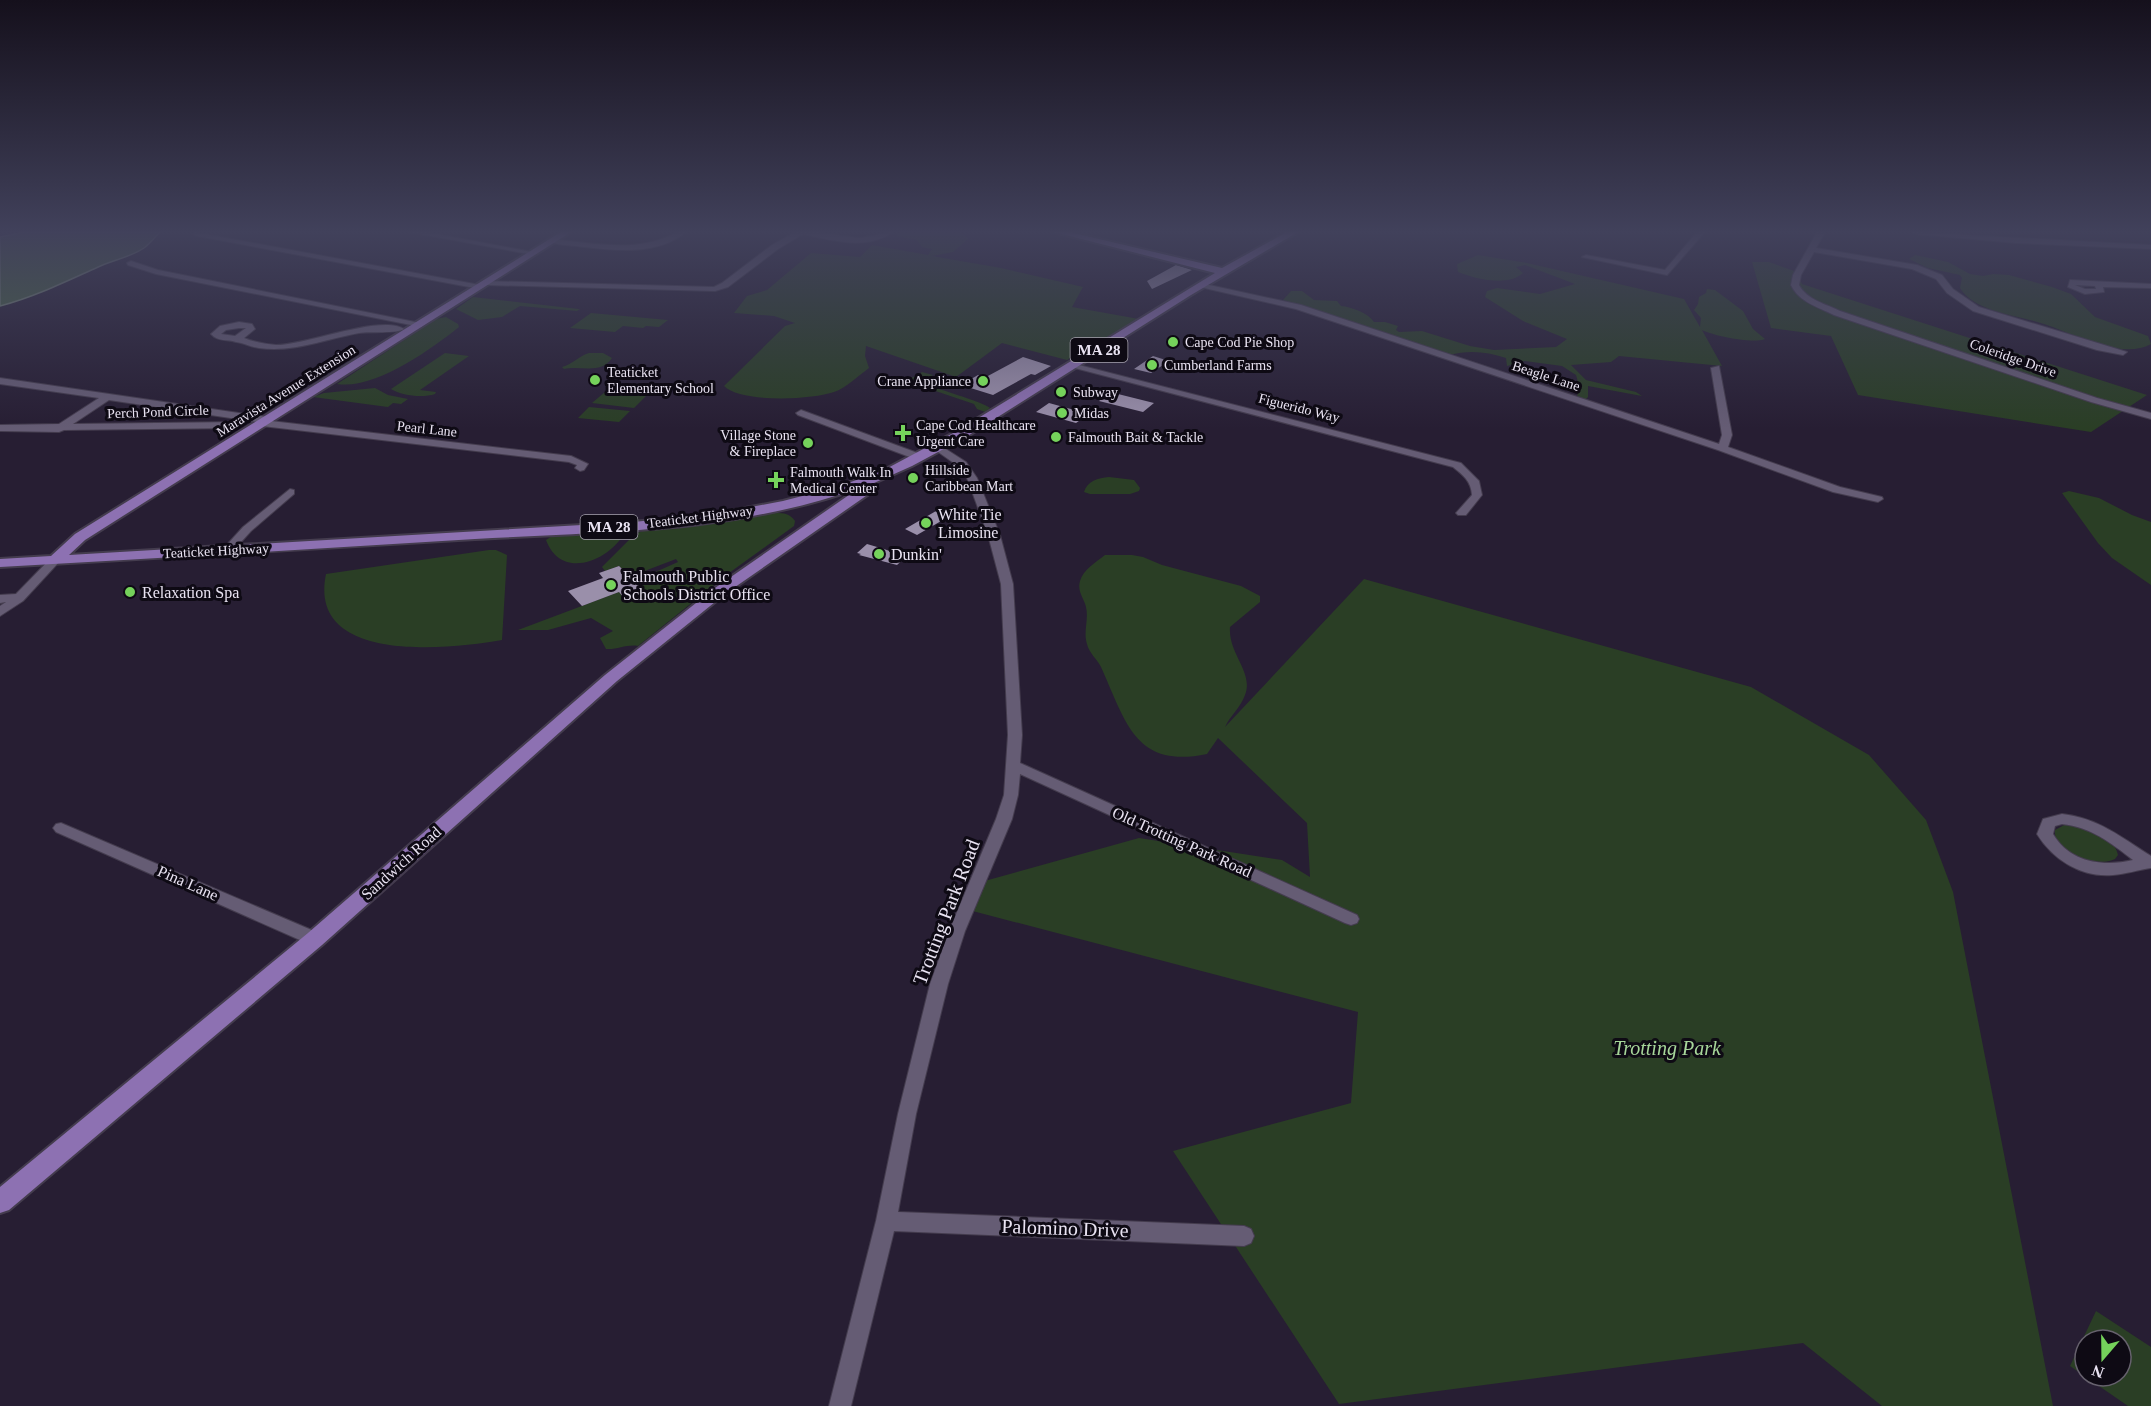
<svg xmlns="http://www.w3.org/2000/svg" width="2151" height="1406" viewBox="0 0 2151 1406" font-family="'Times New Roman',serif">
<style>
.green{fill:#2a3e25;fill-rule:evenodd}
.water{fill:#4a6743;stroke:#7a8c78;stroke-width:1.5}
.building{fill:#9a8faa}
.lines{fill:none;stroke-linecap:round;stroke-linejoin:round}
.minor-casing{stroke:#443c4e;stroke-width:2}
.major-casing{stroke:#443c4e;stroke-width:4}
.minor{fill:#655c74;fill-rule:evenodd}
.major{fill:#8d71b2;fill-rule:evenodd}
.poi-dot{fill:#75d25b;stroke:#0e0a14;stroke-width:2}
.labels{text-anchor:middle;dominant-baseline:central;stroke-width:6;stroke-linejoin:round;paint-order:stroke}
.far-poi-label{font-size:14px;fill:#e9e3f2;stroke:#0e0a14;text-anchor:start}
.far-street-label{font-size:14px;fill:#e9e3f2;stroke:#0e0a14}
.shield{fill:#0e0a14;stroke:#a7a2af;stroke-width:1.5}
.shield-label{font-size:15px;font-weight:bold;fill:#e9e3f2}
.poi-label{font-size:16px;fill:#e9e3f2;stroke:#0e0a14;text-anchor:start}
.street-label{font-size:16px;fill:#e9e3f2;stroke:#0e0a14}
.near-street-label{font-size:20px;fill:#e9e3f2;stroke:#0e0a14}
.near-park-label{font-size:20px;font-style:italic;fill:#a7d79a;stroke:#0e0a14}
</style>
<rect width="100%" height="100%" fill="#271e33"/>
<path class="green" d="M 897,232 L 962,232 L 968,239 L 953,252 L 932,256 L 1001,268 L 1083,287 L 1072,307 L 1139,319 L 1067,360 L 1002,343 L 956,377 L 866,346 L 865,356 L 869,368 C 858,376 846,388 834,392 C 811,400 741,403 724,386 L 785,326 L 795,323 L 774,316 L 734,313 L 747,296 L 767,290 L 811,253 L 860,257 L 872,245 L 928,255 L 932,249 L 922,247 L 917,240 L 897,236 Z
M 1478,255 L 1527,263 L 1684,299 L 1700,327 L 1701,318 L 1694,310 L 1698,304 L 1699,297 L 1706,293 L 1707,289 L 1715,290 L 1743,311 L 1753,329 L 1765,339 C 1753,344 1714,336 1702,330 L 1722,366 L 1619,356 L 1611,362 L 1571,365 L 1586,380 L 1636,392 L 1642,396 L 1588,386 L 1588,397 L 1584,401 L 1576,398 L 1580,389 L 1576,375 L 1562,366 L 1525,361 L 1507,366 L 1506,358 C 1486,351 1468,350 1449,355 L 1283,300 L 1291,291 L 1302,291 L 1314,300 L 1337,301 L 1341,306 C 1352,307 1368,313 1374,322 L 1385,322 L 1398,326 L 1396,330 L 1399,332 L 1422,331 L 1470,346 L 1494,350 L 1556,347 L 1567,339 L 1523,321 L 1485,297 L 1487,291 L 1497,288 L 1540,294 L 1575,284 L 1525,265 L 1516,267 L 1523,273 C 1508,287 1475,279 1458,272 L 1457,264 Z
M 1915,255 L 1948,262 L 1970,274 L 1983,276 L 1993,274 L 2009,275 L 2052,287 L 2071,294 L 2095,317 L 2148,336 L 2151,344 C 2121,361 2073,333 2044,324 C 2018,315 1976,313 1960,288 L 1962,278 L 1960,275 L 1928,268 L 1909,259 Z
M 1752,262 L 1769,262 L 1797,272 L 1802,284 L 2147,395 L 2091,432 L 1858,395 L 1831,336 L 1771,328 Z
M 473,297 L 579,309 L 580,309 L 577,311 L 520,306 L 502,317 L 478,320 L 456,309 Z
M 591,313 L 668,320 L 659,327 L 646,326 L 643,328 L 623,326 L 615,332 L 570,328 Z
M 446,317 L 458,324 L 459,327 C 430,350 375,390 337,384 L 436,319 Z
M 445,353 L 469,356 L 420,390 L 436,392 L 435,394 C 423,398 402,396 391,389 Z
M 589,353 L 603,353 L 612,358 C 601,375 580,365 564,369 L 562,367 C 573,364 579,356 589,353 Z
M 922,372 L 933,375 L 920,383 C 932,387 986,403 990,408 L 985,412 L 977,409 L 974,404 L 906,381 Z
M 612,386 L 652,390 L 634,408 L 592,403 Z
M 375,388 L 388,395 L 408,399 L 401,404 L 393,403 L 388,407 L 313,397 L 324,393 Z
M 589,407 L 630,411 L 619,422 L 578,418 Z
M 1109,477 L 1134,480 L 1140,488 L 1139,491 L 1130,494 L 1090,494 L 1084,492 C 1087,481 1098,478 1109,477 Z
M 2069,491 L 2099,498 L 2132,515 L 2151,522 L 2151,585 L 2112,558 L 2098,543 L 2062,493 Z
M 771,513 C 781,513 789,512 795,521 L 794,526 L 729,573 L 638,646 C 627,644 617,650 606,649 L 600,638 L 613,631 L 591,618 L 548,630 L 518,630 L 619,592 L 623,597 L 643,590 L 635,581 L 678,562 L 676,559 L 642,572 L 627,574 L 619,566 L 605,571 L 602,567 L 635,534 L 645,530 L 730,520 Z
M 618,532 L 624,534 C 607,562 561,580 546,540 L 552,536 Z
M 489,550 L 496,550 L 507,555 L 502,640 C 450,649 307,665 326,574 Z
M 1105,555 L 1132,555 L 1143,557 L 1162,565 L 1241,586 L 1260,596 L 1260,602 L 1230,627 C 1228,654 1254,672 1245,695 C 1241,707 1230,716 1225,727 L 1364,579 L 1751,687 L 1869,755 L 1926,820 L 1953,892 L 2053,1406 L 1882,1406 L 1803,1343 L 1339,1404 L 1173,1151 L 1351,1103 L 1358,1012 L 965,909 L 981,882 L 1139,838 L 1282,860 L 1310,877 L 1307,823 L 1218,738 L 1207,754 C 1135,769 1126,722 1101,667 C 1097,659 1089,653 1087,644 C 1083,632 1089,620 1086,607 C 1084,598 1077,592 1080,581 C 1083,570 1096,562 1105,555 Z
M 2066,824 C 2084,827 2114,834 2118,855 L 2115,859 C 2097,868 2052,855 2055,830 Z
M 2096,1311 L 2151,1347 L 2151,1406 L 2128,1406 L 2070,1366 ZM 2085,1340 L 2121,1340 L 2121,1376 L 2085,1376 Z"/>
<path class="water" d="M 25,232 L 160,232 C 155,237 150,244 144,248 C 129,258 112,260 96,268 C 65,282 34,297 0,306 L 0,237 Z"/>
<path class="building" d="M 1176,265 L 1192,270 L 1152,289 L 1147,281 Z
M 1153,356 L 1169,361 L 1151,373 L 1134,369 Z
M 1023,357 L 1051,366 L 1035,375 L 1031,374 L 993,395 L 961,385 L 978,375 L 986,377 Z
M 1110,392 L 1154,403 L 1143,412 L 1099,401 Z
M 1049,403 L 1089,414 L 1076,423 L 1036,412 Z
M 936,511 L 948,517 L 917,535 L 905,529 Z
M 867,544 L 884,549 L 906,557 L 897,565 L 859,555 L 861,554 L 857,553 Z
M 619,566 L 643,589 L 623,597 L 619,592 L 582,606 L 568,591 L 603,578 L 599,573 Z"/>
<g class="lines">
<defs>
<path id="minor" d="M 194,232 L 480,285 L 484,287 L 480,289 L 197,236 L 193,234 Z
M 409,232 L 426,232 L 538,253 L 534,255 Z
M 677,232 L 686,232 C 656,257 611,250 576,246 C 567,245 556,245 548,241 L 552,239 C 594,243 638,254 677,232 Z
M 795,232 L 816,232 L 859,238 L 893,232 C 867,251 831,240 803,234 L 778,249 L 728,287 L 715,291 L 486,285 L 482,283 L 486,281 L 714,287 L 722,283 L 772,245 Z
M 1697,232 L 1705,232 L 1667,275 L 1582,257 L 1586,255 L 1665,270 Z
M 1817,232 L 1825,232 L 1816,248 L 1917,265 L 1942,275 L 1953,289 L 1979,307 L 2127,352 L 2123,355 L 2097,350 L 1973,311 L 1947,293 L 1936,279 L 1912,269 L 1814,252 L 1801,275 L 1799,285 C 1807,300 1826,304 1840,311 L 2097,398 L 2151,413 L 2151,419 L 2091,402 L 1834,315 C 1818,307 1799,302 1791,285 L 1793,275 Z
M 1912,232 L 2151,245 L 2151,249 L 2016,243 L 1916,234 Z
M 131,261 L 158,270 L 425,324 L 421,327 L 156,274 L 128,265 L 127,263 Z
M 2070,280 L 2151,284 L 2151,288 L 2103,287 L 2104,292 L 2085,294 L 2068,287 ZM 2075,285 L 2095,286 L 2096,289 L 2085,289 Z
M 1200,283 L 1301,305 L 1719,444 L 1722,435 L 1711,368 L 1719,366 L 1732,435 L 1728,447 L 1840,487 L 1882,497 L 1883,499 L 1878,502 L 1833,492 L 1718,450 L 1296,309 L 1200,287 Z
M 239,322 L 252,324 L 255,329 L 244,338 C 254,342 264,344 276,345 C 306,345 382,314 404,329 C 397,334 370,331 359,333 C 325,339 293,353 259,348 C 251,347 244,343 236,342 C 227,339 218,342 211,334 L 220,326 ZM 239,328 L 246,328 L 235,336 L 221,334 L 226,330 Z
M 1071,363 L 1461,463 L 1479,481 L 1482,495 L 1466,515 L 1458,515 L 1456,513 L 1472,495 C 1471,481 1463,475 1453,467 L 1071,367 Z
M 0,378 L 267,417 L 270,418 L 271,421 L 571,456 L 588,464 L 584,470 L 580,471 L 575,468 L 577,465 L 569,462 L 262,426 L 259,425 L 258,422 L 109,400 L 73,424 L 238,422 L 243,425 L 238,428 L 64,430 L 59,432 L 0,431 L 0,425 L 59,424 L 99,398 L 0,384 Z
M 801,410 L 923,455 L 924,457 L 923,459 L 915,459 L 798,415 L 796,413 Z
M 938,444 L 966,462 L 977,478 L 1000,535 L 1013,584 L 1022,735 L 1020,763 L 1357,915 L 1359,919 L 1357,923 L 1351,925 L 1345,923 L 1020,774 L 1018,795 L 1012,819 L 965,931 L 948,984 L 916,1114 L 898,1212 L 1244,1226 L 1251,1229 L 1254,1236 L 1251,1243 L 1244,1246 L 894,1231 L 851,1406 L 829,1406 L 876,1221 L 898,1114 L 930,984 L 949,931 L 996,819 L 1004,795 L 1008,735 L 1001,584 L 988,535 L 967,478 L 958,466 L 934,449 L 933,447 Z
M 290,489 L 294,490 L 294,494 L 251,531 L 232,552 L 224,552 L 224,548 L 243,527 Z
M 55,557 L 61,560 L 59,562 L 23,601 L 0,616 L 0,606 L 6,602 L 0,603 L 0,595 L 16,594 L 51,558 Z
M 2062,814 C 2098,818 2121,837 2151,856 L 2151,868 C 2138,870 2126,874 2113,875 C 2082,878 2053,860 2037,834 L 2043,819 ZM 2062,824 C 2091,827 2111,843 2133,860 C 2104,867 2070,863 2053,834 L 2055,826 Z
M 61,823 L 321,934 L 323,939 L 321,944 L 315,945 L 309,944 L 56,832 L 53,828 L 56,824 Z"/>
<path id="major" d="M 561,232 L 571,232 L 85,540 L 69,555 L 634,522 L 724,512 L 783,501 L 837,487 L 884,470 L 957,431 L 1215,273 L 1054,232 L 1069,232 L 1222,268 L 1287,232 L 1298,232 L 1191,295 L 966,437 L 912,466 L 874,483 L 878,486 L 876,489 L 725,594 L 617,681 L 322,945 L 9,1210 L 0,1213 L 0,1187 L 308,933 L 605,675 L 715,588 L 859,488 C 737,532 603,532 475,539 C 316,549 158,558 0,567 L 0,559 L 51,556 L 75,534 Z"/>
</defs>
<use href="#minor" class="minor-casing"/>
<use href="#major" class="major-casing"/>
<use href="#minor" class="minor"/>
<use href="#major" class="major"/>
</g>
<linearGradient id="sky" x2="0" y2="1"><stop stop-color="#15101c"/><stop offset="0.54" stop-color="#41415b"/><stop offset="1" stop-color="#41415b" stop-opacity="0"/></linearGradient>
<rect width="2151" height="429" fill="url(#sky)"/>
<g class="poi-dot">
<circle cx="1173" cy="342" r="6"/>
<circle cx="1152" cy="365" r="6"/>
<circle cx="595" cy="380" r="6"/>
<circle cx="983" cy="381" r="6"/>
<circle cx="1061" cy="392" r="6"/>
<circle cx="1062" cy="413" r="6"/>
<path d="M900 424h6v6h6v6h-6v6h-6v-6h-6v-6h6z"/>
<circle cx="1056" cy="437" r="6"/>
<circle cx="808" cy="443" r="6"/>
<circle cx="913" cy="478" r="6"/>
<path d="M773 471h6v6h6v6h-6v6h-6v-6h-6v-6h6z"/>
<circle cx="926" cy="523" r="6"/>
<circle cx="879" cy="554" r="6"/>
<circle cx="611" cy="585" r="6"/>
<circle cx="130" cy="592" r="6"/>
</g>
<g class="labels">
<g class="far-poi-label">
<text x="1185" y="342">Cape Cod Pie Shop</text>
<text x="1164" y="365">Cumberland Farms</text>
<text x="607" y="372">Teaticket<tspan x="607" dy="16">Elementary School</tspan></text>
<text x="971" y="381" text-anchor="end">Crane Appliance</text>
<text x="1073" y="392">Subway</text>
<text x="1074" y="413">Midas</text>
<text x="916" y="425">Cape Cod Healthcare<tspan x="916" dy="16">Urgent Care</tspan></text>
<text x="796" y="435" text-anchor="end">Village Stone<tspan x="796" dy="16">&amp; Fireplace</tspan></text>
<text x="1068" y="437">Falmouth Bait &amp; Tackle</text>
<text x="925" y="470">Hillside<tspan x="925" dy="16">Caribbean Mart</tspan></text>
<text x="790" y="472">Falmouth Walk In<tspan x="790" dy="16">Medical Center</tspan></text>
</g>
<g class="far-street-label">
<text transform="translate(2013 358) rotate(19)">Coleridge Drive</text>
<text transform="translate(1546 376) rotate(18)">Beagle Lane</text>
<text transform="translate(286 391) rotate(-32)">Maravista Avenue Extension</text>
<text transform="translate(1299 408) rotate(14)">Figuerido Way</text>
<text transform="translate(158 412) rotate(-2)">Perch Pond Circle</text>
<text transform="translate(427 429) rotate(6)">Pearl Lane</text>
<text transform="translate(700 517) rotate(-7)">Teaticket Highway</text>
<text transform="translate(216 551) rotate(-3)">Teaticket Highway</text>
</g>
<g class="shield">
<rect x="1070.5" y="338" width="57" height="24" rx="4.5"/>
<rect x="580.5" y="515" width="57" height="24" rx="4.5"/>
</g>
<g class="shield-label">
<text x="1099" y="350">MA 28</text>
<text x="609" y="527">MA 28</text>
</g>
<g class="poi-label">
<text x="938" y="514">White Tie<tspan x="938" dy="18">Limosine</tspan></text>
<text x="891" y="554">Dunkin'</text>
<text x="623" y="576">Falmouth Public<tspan x="623" dy="18">Schools District Office</tspan></text>
<text x="142" y="592">Relaxation Spa</text>
</g>
<g class="street-label">
<text transform="translate(1182 842) rotate(24)">Old Trotting Park Road</text>
<text transform="translate(401 863) rotate(-42)">Sandwich Road</text>
<text transform="translate(188 883) rotate(24)">Pina Lane</text>
</g>
<g class="near-street-label">
<text transform="translate(946 912) rotate(-69)">Trotting Park Road</text>
<text transform="translate(1065 1228) rotate(2)">Palomino Drive</text>
</g>
<g class="near-park-label">
<text x="1667" y="1048">Trotting Park</text>
</g>
</g>
<g transform="translate(2103 1358) rotate(200)"><circle r="28" fill="#0e0a14" stroke="#66616d" stroke-width="1.5"/>
<path d="M0-4.5L10 22L0 15L-10 22Z" fill="#75d25b"/>
<text y="-9" font-size="16" font-weight="bold" text-anchor="middle" fill="#e9e3f2">N</text>
</g>
</svg>
